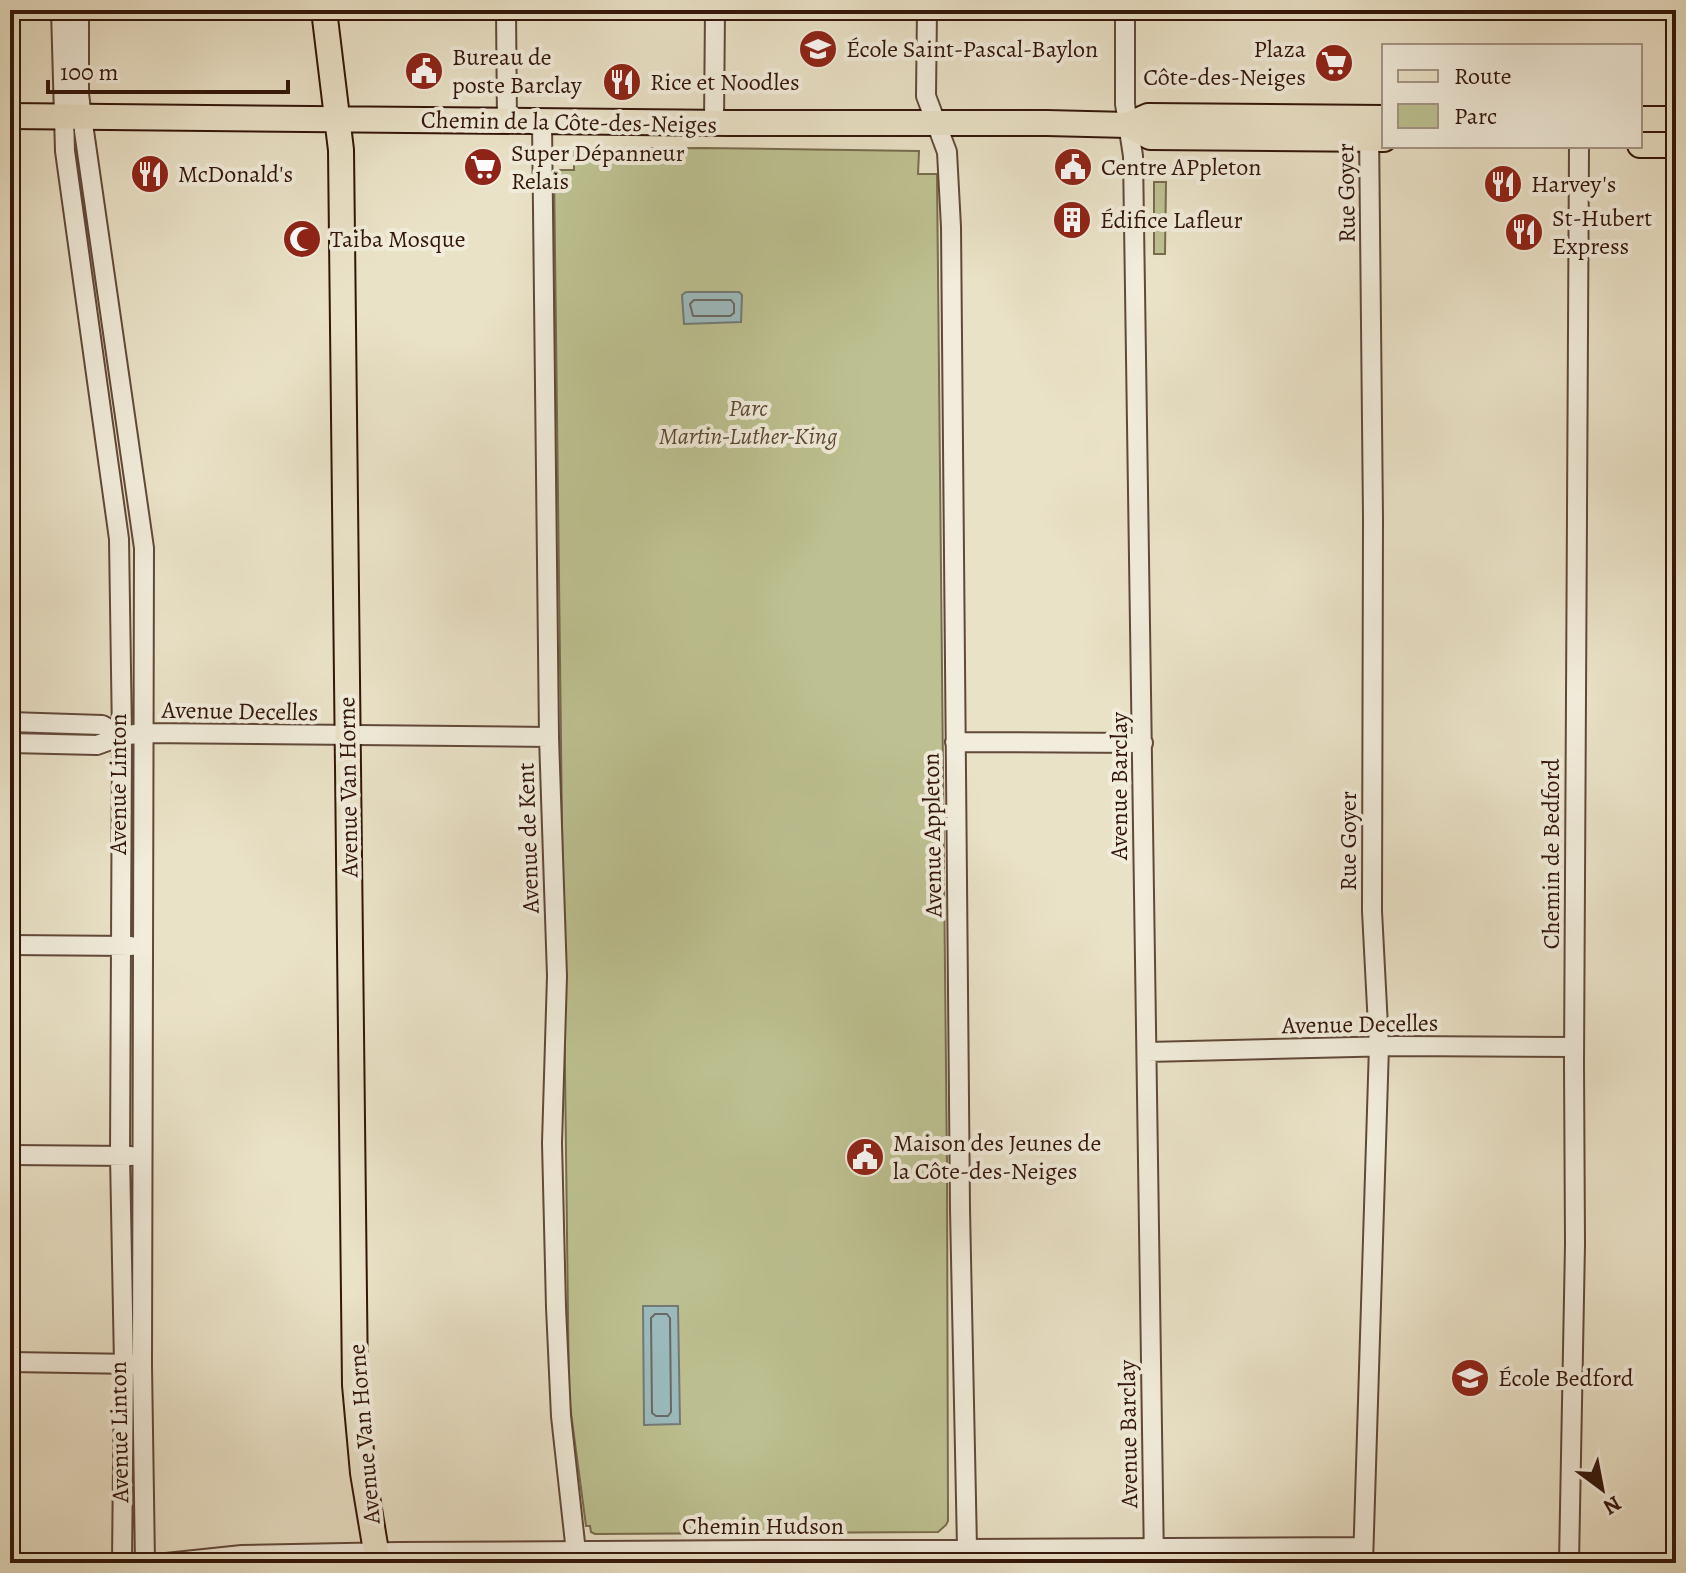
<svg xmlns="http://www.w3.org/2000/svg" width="1686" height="1573" viewBox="0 0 1686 1573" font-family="Alegreya,serif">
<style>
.green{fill:#bdc191;stroke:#786c4e;stroke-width:2}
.water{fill:#9cbcbf;stroke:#727a77;stroke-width:2}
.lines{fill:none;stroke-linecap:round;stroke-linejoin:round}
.shore{stroke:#686964;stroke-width:2}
.minor-casing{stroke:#624939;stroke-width:22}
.major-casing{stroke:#34160a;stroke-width:28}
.minor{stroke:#f1ecdb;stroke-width:18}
.major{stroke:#eae2c7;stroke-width:24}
.labels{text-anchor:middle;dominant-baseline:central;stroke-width:8;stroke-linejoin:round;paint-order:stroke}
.poi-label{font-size:24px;fill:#34160a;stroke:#f1ecdb;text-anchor:start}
.street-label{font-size:24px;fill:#34160a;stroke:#f1ecdb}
.park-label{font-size:24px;font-style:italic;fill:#5d4932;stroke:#f1ecdb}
</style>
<rect width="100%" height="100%" fill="#eae2c7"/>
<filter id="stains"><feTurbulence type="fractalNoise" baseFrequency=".0025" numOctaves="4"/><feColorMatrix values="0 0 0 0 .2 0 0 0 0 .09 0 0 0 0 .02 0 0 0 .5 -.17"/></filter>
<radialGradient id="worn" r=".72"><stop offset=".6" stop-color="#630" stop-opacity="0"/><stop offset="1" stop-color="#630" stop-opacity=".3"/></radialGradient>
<path class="green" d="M 703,148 L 919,151 L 918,174 L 937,174 L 947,1167 L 948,1521 L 946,1525 L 938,1532 L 595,1534 L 591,1532 L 590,1526 L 586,1526 L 569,1398 L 554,170 L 574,170 L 574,149 Z
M 1154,182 L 1166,182 L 1165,254 L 1154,254 Z"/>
<path class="water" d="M 686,292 L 739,292 L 742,295 L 741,322 L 684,324 L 682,295 Z
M 643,1306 L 678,1306 L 680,1424 L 644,1425 Z"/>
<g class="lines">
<path class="shore" d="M 694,300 L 731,300 L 734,304 L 734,313 L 730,316 L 693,316 L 690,304 Z
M 655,1314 L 667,1314 L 670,1318 L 671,1412 L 668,1416 L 656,1416 L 652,1413 L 651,1318 Z"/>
<defs>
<path id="minor" d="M 61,10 L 65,151 L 119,539 L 122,736 L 120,1156 L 124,1364 L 122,1563
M 79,10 L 79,94 L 82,117 L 144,548 L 142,1365 L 145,1563
M 506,10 L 507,121
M 927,10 L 926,96 L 947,152 L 951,227 L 960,1209 L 967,1548
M 1125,10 L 1125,104 L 1133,156 L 1154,1563
M 542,121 L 549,737 L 557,976 L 552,1143 L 556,1307 L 561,1416 L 576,1552
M 714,123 L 715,10
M 10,722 L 102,725 L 122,736
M 955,742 L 1143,743
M 10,743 L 97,745 L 122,736 L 142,733 L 549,737
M 10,945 L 131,946
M 1147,1052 L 1396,1046 L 1574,1047
M 10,1155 L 131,1156
M 10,1362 L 135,1364
M 166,1563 L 242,1555 L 398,1552 L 1361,1547
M 1363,1563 L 1379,1046 L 1372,911 L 1373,519 L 1369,129
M 1569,1563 L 1575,1244 L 1574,1064 L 1579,146"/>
<path id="major" d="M 324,10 L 341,150 L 355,1385 L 363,1473 L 378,1563
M 10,116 L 728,123 L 1047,123 L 1128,125 L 1150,137 L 1384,139
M 1640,119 L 1676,119
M 1128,125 L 1148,116 L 1384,118
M 1640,145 L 1676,145"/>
</defs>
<use href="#minor" class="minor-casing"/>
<use href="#major" class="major-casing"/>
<use href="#minor" class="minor"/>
<use href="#major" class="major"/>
</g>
<defs>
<symbol id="school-disc" viewBox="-11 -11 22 22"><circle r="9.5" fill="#8f2418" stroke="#f1ecdb"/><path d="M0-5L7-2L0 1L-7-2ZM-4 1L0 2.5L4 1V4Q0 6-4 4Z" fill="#fff"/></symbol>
<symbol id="supermarket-disc" viewBox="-11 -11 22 22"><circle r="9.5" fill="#8f2418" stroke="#f1ecdb"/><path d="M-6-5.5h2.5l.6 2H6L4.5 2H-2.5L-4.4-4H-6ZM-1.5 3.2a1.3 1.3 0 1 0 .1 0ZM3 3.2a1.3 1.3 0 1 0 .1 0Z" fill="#fff"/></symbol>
<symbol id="civic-disc" viewBox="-11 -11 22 22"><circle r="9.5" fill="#8f2418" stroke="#f1ecdb"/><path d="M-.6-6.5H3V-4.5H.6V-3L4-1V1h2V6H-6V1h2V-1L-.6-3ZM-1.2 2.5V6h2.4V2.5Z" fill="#fff"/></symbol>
<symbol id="restaurant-disc" viewBox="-11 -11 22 22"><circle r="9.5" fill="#8f2418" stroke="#f1ecdb"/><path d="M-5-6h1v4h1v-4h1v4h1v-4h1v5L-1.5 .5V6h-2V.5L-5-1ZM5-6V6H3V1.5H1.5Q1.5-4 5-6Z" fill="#fff"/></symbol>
<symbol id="building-disc" viewBox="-11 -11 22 22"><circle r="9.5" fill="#8f2418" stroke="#f1ecdb"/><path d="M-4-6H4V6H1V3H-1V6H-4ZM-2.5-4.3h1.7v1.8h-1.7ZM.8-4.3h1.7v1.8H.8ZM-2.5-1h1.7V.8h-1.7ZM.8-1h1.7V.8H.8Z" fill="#fff"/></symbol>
<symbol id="mosque-disc" viewBox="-11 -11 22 22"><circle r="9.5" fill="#8f2418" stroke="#f1ecdb"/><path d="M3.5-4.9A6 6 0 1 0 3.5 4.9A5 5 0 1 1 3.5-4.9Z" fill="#fff"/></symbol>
</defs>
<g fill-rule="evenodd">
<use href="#school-disc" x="796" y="27" width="44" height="44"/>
<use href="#supermarket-disc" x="1312" y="41" width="44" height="44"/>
<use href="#civic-disc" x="402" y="49" width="44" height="44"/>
<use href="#restaurant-disc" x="600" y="60" width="44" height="44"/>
<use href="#supermarket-disc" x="461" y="145" width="44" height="44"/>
<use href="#civic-disc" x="1051" y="145" width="44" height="44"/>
<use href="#restaurant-disc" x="128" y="152" width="44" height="44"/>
<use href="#restaurant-disc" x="1481" y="162" width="44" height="44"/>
<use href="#building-disc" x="1050" y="198" width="44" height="44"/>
<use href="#restaurant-disc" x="1502" y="210" width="44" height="44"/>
<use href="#mosque-disc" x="280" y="217" width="44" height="44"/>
<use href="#civic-disc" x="843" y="1135" width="44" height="44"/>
<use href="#school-disc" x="1448" y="1356" width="44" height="44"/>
</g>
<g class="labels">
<g class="poi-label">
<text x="846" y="49">École Saint-Pascal-Baylon</text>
<text x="1306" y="49" text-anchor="end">Plaza<tspan x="1306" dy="28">Côte-des-Neiges</tspan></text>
<text x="452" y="57">Bureau de<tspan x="452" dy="28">poste Barclay</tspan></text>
<text x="650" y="82">Rice et Noodles</text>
<text x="511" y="153">Super Dépanneur<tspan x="511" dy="28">Relais</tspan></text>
<text x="1101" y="167">Centre APpleton</text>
<text x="178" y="174">McDonald's</text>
<text x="1531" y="184">Harvey's</text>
<text x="1552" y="218">St-Hubert<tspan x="1552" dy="28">Express</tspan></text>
<text x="1100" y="220">Édifice Lafleur</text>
<text x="330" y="239">Taiba Mosque</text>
<text x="893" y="1143">Maison des Jeunes de<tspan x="893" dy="28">la Côte-des-Neiges</tspan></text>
<text x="1498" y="1378">École Bedford</text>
</g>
<g class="street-label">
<text transform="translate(569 122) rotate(1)">Chemin de la Côte-des-Neiges</text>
<text transform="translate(1346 193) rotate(-91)">Rue Goyer</text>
<text transform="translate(240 711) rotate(1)">Avenue Decelles</text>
<text transform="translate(118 784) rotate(-90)">Avenue Linton</text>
<text transform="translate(1119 786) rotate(-90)">Avenue Barclay</text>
<text transform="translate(348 787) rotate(-91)">Avenue Van Horne</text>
<text transform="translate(932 835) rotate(-91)">Avenue Appleton</text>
<text transform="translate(528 838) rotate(-92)">Avenue de Kent</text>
<text transform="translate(1348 841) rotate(-90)">Rue Goyer</text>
<text transform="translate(1551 854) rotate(-90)">Chemin de Bedford</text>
<text transform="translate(1360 1024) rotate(-1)">Avenue Decelles</text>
<text transform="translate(119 1432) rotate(-91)">Avenue Linton</text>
<text transform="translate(364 1434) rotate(-95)">Avenue Van Horne</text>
<text transform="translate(1128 1434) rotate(-91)">Avenue Barclay</text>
<text x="763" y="1526">Chemin Hudson</text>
</g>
<g class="park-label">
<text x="748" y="408">Parc<tspan x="748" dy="28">Martin-Luther-King</tspan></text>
</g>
</g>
<rect width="1686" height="1573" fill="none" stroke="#eae2c7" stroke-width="40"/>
<rect x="12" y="12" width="1662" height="1549" fill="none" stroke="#34160a" stroke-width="4"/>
<rect x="20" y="20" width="1646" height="1533" fill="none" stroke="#34160a" stroke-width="2"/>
<rect x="1382" y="44" width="260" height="104" fill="#f1ecdb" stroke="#a59687" stroke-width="2"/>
<rect x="1398" y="70" width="40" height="12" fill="#eae2c7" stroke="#a59687" stroke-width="2"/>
<text x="1454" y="84" font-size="24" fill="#34160a">Route</text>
<rect x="1398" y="104" width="40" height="24" fill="#bdc191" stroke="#a59687" stroke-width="2"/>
<text x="1454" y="124" font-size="24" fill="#34160a">Parc</text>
<g transform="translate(1602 1489) rotate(148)" stroke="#f1ecdb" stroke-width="6" paint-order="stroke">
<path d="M0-6L14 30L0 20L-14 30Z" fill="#34160a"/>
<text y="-12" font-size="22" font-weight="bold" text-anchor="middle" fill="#34160a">N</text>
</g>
<path d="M48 80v12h240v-12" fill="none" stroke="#34160a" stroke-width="4"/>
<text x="60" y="80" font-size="24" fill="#34160a" stroke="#f1ecdb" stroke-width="6" paint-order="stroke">100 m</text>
<rect width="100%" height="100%" filter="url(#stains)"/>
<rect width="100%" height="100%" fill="url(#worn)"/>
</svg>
